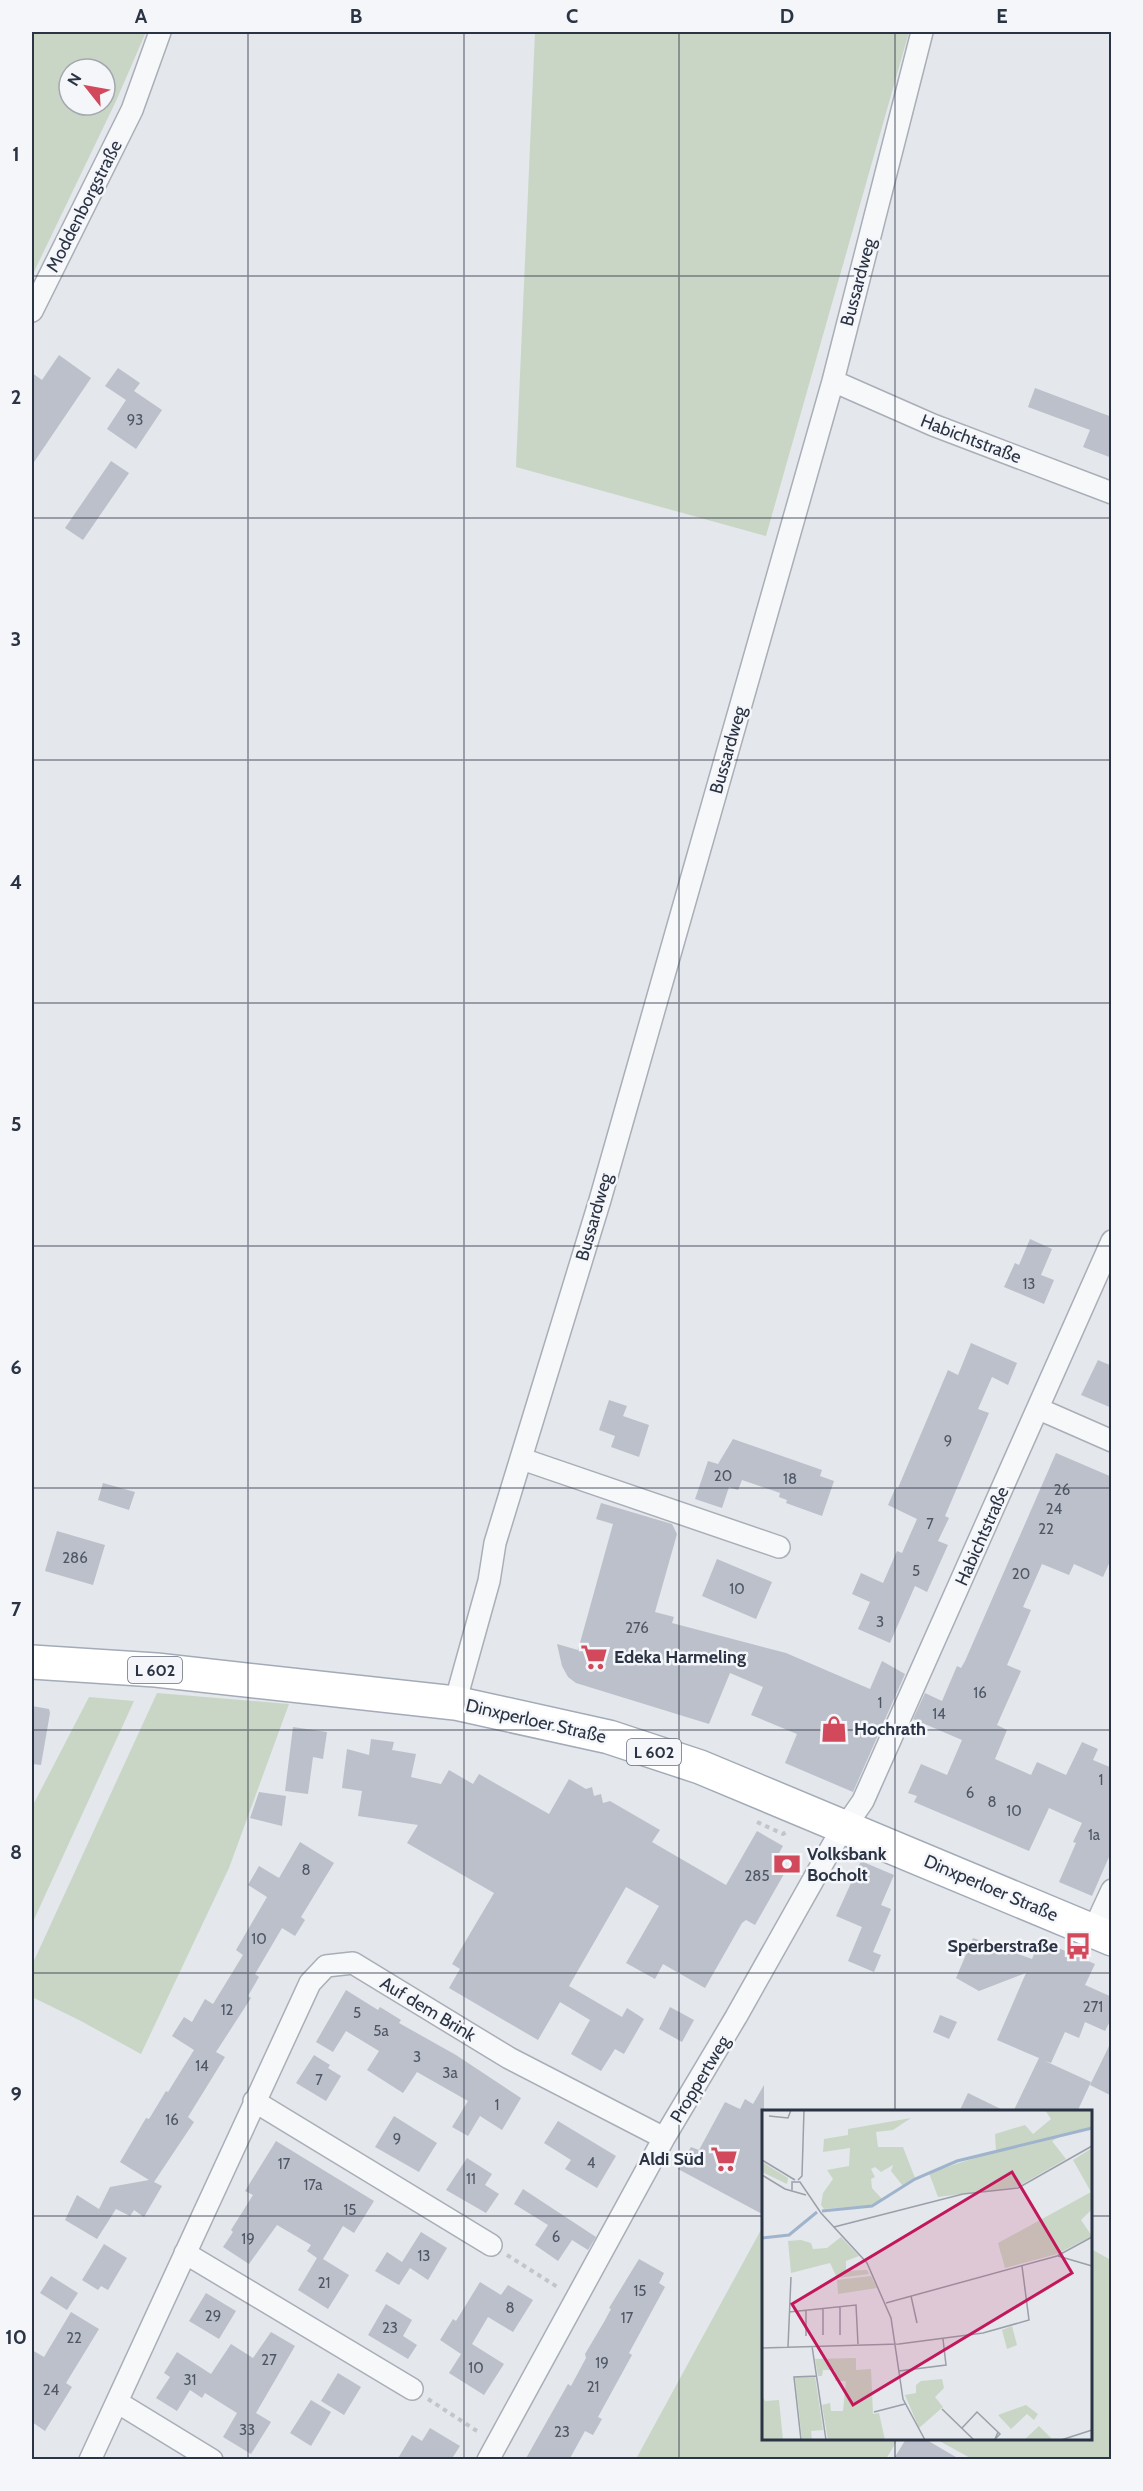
<svg xmlns="http://www.w3.org/2000/svg" width="1143" height="2491" viewBox="0 0 1143 2491" font-family="Cabin,sans-serif">
<style>
.green{fill:#c9d6c5;fill-rule:evenodd}
.building{fill:#bbc0ca}
.lines{fill:none;stroke-linecap:round;stroke-linejoin:round}
.street-casing{stroke:#a9aeb7;stroke-width:24}
.primary-casing{stroke:#a3abb8;stroke-width:36}
.path{stroke:#c2c5cb;stroke-width:4;stroke-dasharray:4.5 4.5;stroke-linecap:butt}
.street{stroke:#f7f8fa;stroke-width:21}
.primary{stroke:#fff;stroke-width:33}
.grid{fill:none;stroke:#2b3445;stroke-width:1.5;stroke-opacity:0.55}
.labels{text-anchor:middle;dominant-baseline:central;stroke-width:5;stroke-linejoin:round;paint-order:stroke}
.number-label{font-size:15px;fill:#4f5766}
.shield{fill:#f4f6f9;stroke:#676e7b;stroke-width:1.5}
.shield-label{font-size:16px;font-weight:bold;fill:#2b3445}
.street-label{font-size:18px;fill:#2b3445;stroke:#f4f6f9}
.poi-label{font-size:18px;font-weight:bold;fill:#2b3445;stroke:#f4f6f9;text-anchor:start}
.inset-river{fill:none;stroke:#9fb4cc;stroke-width:3}
.inset-road{fill:none;stroke:#9a9fa9;stroke-width:1.5}
.view{fill:#c2185b;fill-opacity:0.15;stroke:#c2185b;stroke-width:3}
.inset-edge{fill:none;stroke:#2b3445;stroke-width:3}
.neatline{fill:none;stroke:#2b3445;stroke-width:2}
.grid-label{font-size:20px;text-anchor:middle;font-weight:bold;fill:#2b3445}
</style>
<rect width="100%" height="100%" fill="#e4e7ec"/>
<path class="green" d="M 32,32 L 146,32 L 116,101 L 32,276 ZM 69,69 L 105,69 L 105,105 L 69,105 Z
M 535,32 L 909,32 L 766,536 L 516,467 Z
M 157,1693 L 289,1704 L 229,1868 L 141,2054 L 79,2020 L 32,1997 L 32,1965 Z
M 89,1697 L 134,1701 L 32,1924 L 32,1807 Z
M 762,2228 L 764,2438 L 898,2439 L 886,2459 L 636,2459 Z
M 1091,2249 L 1111,2260 L 1111,2459 L 972,2459 L 936,2439 L 1090,2438 Z"/>
<path class="building" d="M 59,355 L 91,378 L 32,465 L 32,373 L 42,380 Z
M 118,368 L 140,383 L 134,391 L 162,410 L 136,449 L 107,429 L 126,400 L 105,386 Z
M 1035,388 L 1112,417 L 1112,458 L 1083,447 L 1090,430 L 1028,407 Z
M 111,461 L 129,473 L 83,540 L 65,528 Z
M 1030,1239 L 1052,1249 L 1041,1275 L 1054,1280 L 1044,1304 L 1004,1287 L 1015,1263 L 1019,1265 Z
M 971,1343 L 1017,1363 L 1008,1385 L 992,1377 L 978,1409 L 989,1413 L 945,1516 L 949,1518 L 938,1541 L 948,1545 L 927,1592 L 915,1586 L 890,1643 L 858,1629 L 870,1602 L 852,1594 L 861,1573 L 883,1583 L 897,1551 L 902,1553 L 917,1519 L 888,1505 L 896,1487 L 898,1488 L 948,1370 L 958,1375 Z
M 1098,1360 L 1112,1366 L 1112,1408 L 1081,1395 Z
M 609,1400 L 627,1406 L 623,1416 L 649,1425 L 639,1457 L 611,1447 L 615,1436 L 599,1430 Z
M 733,1439 L 822,1470 L 820,1476 L 834,1481 L 822,1516 L 786,1503 L 787,1500 L 779,1497 L 780,1493 L 742,1480 L 738,1490 L 729,1487 L 722,1508 L 695,1499 L 708,1461 L 718,1464 Z
M 1056,1453 L 1112,1477 L 1112,1557 L 1103,1577 L 1074,1564 L 1069,1575 L 1042,1564 L 1023,1607 L 1031,1610 L 1007,1665 L 1021,1671 L 997,1725 L 1007,1730 L 995,1759 L 1031,1775 L 1037,1762 L 1066,1775 L 1082,1742 L 1098,1749 L 1093,1760 L 1112,1768 L 1112,1850 L 1092,1896 L 1059,1882 L 1076,1843 L 1073,1842 L 1082,1823 L 1049,1808 L 1029,1851 L 914,1802 L 917,1796 L 908,1793 L 921,1764 L 947,1775 L 962,1740 L 913,1719 L 925,1693 L 942,1701 L 957,1666 L 961,1668 L 965,1661 Z
M 103,1483 L 135,1492 L 129,1510 L 98,1500 Z
M 601,1503 L 672,1524 L 677,1534 L 655,1612 L 674,1617 L 672,1623 L 786,1653 L 870,1689 L 882,1661 L 905,1674 L 853,1792 L 785,1763 L 797,1734 L 751,1715 L 763,1687 L 730,1673 L 709,1724 L 576,1683 L 568,1677 L 562,1666 L 557,1644 L 578,1650 L 613,1524 L 596,1519 Z
M 57,1531 L 105,1545 L 93,1585 L 45,1571 Z
M 717,1559 L 772,1582 L 756,1619 L 702,1596 Z
M 32,1706 L 49,1709 L 50,1713 L 41,1765 L 32,1764 Z
M 293,1727 L 327,1732 L 323,1759 L 313,1757 L 308,1794 L 285,1791 Z
M 371,1739 L 394,1742 L 392,1750 L 416,1754 L 411,1777 L 441,1784 L 449,1770 L 473,1784 L 479,1774 L 549,1814 L 569,1779 L 586,1789 L 592,1787 L 594,1796 L 601,1794 L 603,1803 L 610,1801 L 660,1830 L 652,1842 L 726,1885 L 757,1831 L 783,1846 L 775,1860 L 788,1867 L 755,1925 L 746,1920 L 742,1923 L 705,1988 L 663,1964 L 655,1979 L 626,1963 L 659,1906 L 626,1887 L 569,1986 L 622,2017 L 627,2008 L 644,2019 L 624,2054 L 615,2049 L 601,2071 L 571,2054 L 590,2020 L 560,2002 L 538,2040 L 449,1988 L 460,1969 L 452,1964 L 494,1893 L 407,1843 L 418,1825 L 358,1816 L 362,1791 L 342,1788 L 347,1749 L 369,1755 Z
M 259,1792 L 286,1796 L 282,1826 L 250,1818 Z
M 300,1842 L 334,1863 L 301,1917 L 305,1920 L 295,1936 L 282,1928 L 255,1974 L 259,1977 L 248,1996 L 251,1998 L 216,2052 L 225,2057 L 188,2117 L 194,2122 L 154,2182 L 162,2186 L 144,2217 L 134,2210 L 130,2216 L 116,2209 L 97,2239 L 65,2220 L 77,2195 L 99,2209 L 110,2187 L 149,2180 L 120,2162 L 146,2118 L 149,2119 L 166,2091 L 168,2092 L 194,2050 L 172,2036 L 184,2017 L 192,2022 L 205,1999 L 213,2004 L 243,1955 L 236,1950 L 267,1897 L 248,1885 L 259,1866 L 279,1878 Z
M 861,1861 L 894,1875 L 881,1905 L 891,1909 L 873,1952 L 881,1955 L 874,1972 L 848,1961 L 862,1927 L 836,1916 Z
M 973,1938 L 1032,1959 L 1040,1940 L 1095,1964 L 1085,1985 L 1112,1997 L 1112,2017 L 1105,2031 L 1085,2022 L 1079,2038 L 1065,2032 L 1051,2063 L 1045,2061 L 1091,2082 L 1077,2112 L 1013,2112 L 1039,2058 L 997,2040 L 1026,1973 L 979,1991 L 956,1978 Z
M 346,1990 L 378,2010 L 380,2007 L 401,2020 L 399,2023 L 456,2055 L 521,2098 L 502,2130 L 480,2116 L 468,2136 L 452,2127 L 468,2101 L 417,2072 L 403,2093 L 367,2070 L 379,2051 L 346,2031 L 333,2052 L 316,2042 Z
M 670,2007 L 694,2020 L 682,2042 L 659,2029 Z
M 940,2015 L 957,2022 L 949,2039 L 933,2032 Z
M 1112,2040 L 1112,2096 L 1090,2085 Z
M 314,2055 L 330,2065 L 328,2068 L 341,2076 L 326,2101 L 296,2083 Z
M 764,2085 L 764,2215 L 678,2169 L 691,2147 L 699,2150 L 725,2102 L 740,2109 L 745,2099 L 753,2104 Z
M 968,2093 L 1007,2112 L 959,2112 Z
M 394,2116 L 437,2143 L 419,2172 L 375,2147 Z
M 558,2121 L 616,2156 L 597,2188 L 565,2169 L 571,2160 L 544,2143 Z
M 276,2141 L 374,2201 L 354,2233 L 343,2226 L 323,2259 L 349,2275 L 328,2309 L 298,2290 L 317,2258 L 307,2251 L 311,2245 L 277,2225 L 249,2264 L 223,2247 L 233,2232 L 231,2230 L 253,2195 L 245,2191 Z
M 467,2158 L 492,2174 L 485,2185 L 499,2194 L 486,2213 L 446,2190 Z
M 523,2189 L 596,2237 L 588,2250 L 572,2240 L 558,2261 L 535,2245 L 548,2225 L 514,2204 Z
M 421,2232 L 447,2248 L 428,2280 L 410,2268 L 399,2285 L 375,2271 L 387,2252 L 402,2262 Z
M 104,2244 L 127,2258 L 108,2290 L 101,2286 L 98,2290 L 82,2280 Z
M 639,2259 L 664,2273 L 659,2283 L 665,2287 L 629,2353 L 632,2355 L 598,2417 L 602,2419 L 593,2435 L 585,2431 L 569,2460 L 525,2460 L 568,2384 L 571,2386 L 586,2358 L 585,2354 L 604,2322 L 611,2309 L 609,2308 Z
M 51,2276 L 78,2293 L 67,2310 L 40,2293 Z
M 480,2282 L 501,2295 L 508,2285 L 533,2300 L 513,2332 L 488,2317 L 472,2344 L 504,2364 L 484,2395 L 449,2373 L 461,2354 L 440,2340 L 453,2319 L 456,2321 Z
M 206,2293 L 236,2311 L 219,2339 L 189,2321 Z
M 386,2304 L 412,2320 L 403,2336 L 417,2345 L 408,2359 L 368,2335 Z
M 71,2312 L 99,2329 L 66,2383 L 72,2387 L 45,2431 L 32,2422 L 32,2350 L 44,2357 Z
M 271,2332 L 295,2346 L 256,2413 L 271,2422 L 251,2454 L 223,2437 L 237,2413 L 205,2393 L 202,2398 L 190,2390 L 177,2411 L 156,2398 L 170,2377 L 164,2373 L 177,2352 L 211,2374 L 231,2344 L 253,2358 Z
M 338,2373 L 361,2387 L 344,2415 L 321,2401 Z
M 311,2400 L 331,2412 L 311,2446 L 290,2433 Z
M 430,2428 L 460,2446 L 451,2460 L 397,2460 L 412,2435 L 422,2441 Z
M 906,2439 L 925,2439 L 961,2460 L 893,2460 Z"/>
<g class="lines">
<defs>
<path id="street" d="M 32,311 L 132,110 L 160,32
M 833,381 L 933,425 L 1112,493
M 1039,1409 L 1112,1441
M 522,1459 L 779,1547
M 455,1703 L 489,1581 L 495,1543 L 600,1200 L 833,381 L 922,32
M 1093,1931 L 1112,1890
M 254,2101 L 491,2245
M 185,2253 L 412,2389
M 117,2402 L 212,2460
M 90,2460 L 310,1983 L 326,1966 L 353,1963 L 509,2058 L 664,2138
M 488,2460 L 664,2138 L 736,2017 L 834,1843 L 863,1801 L 1112,1241"/>
<path id="primary" d="M 32,1662 L 156,1670 L 455,1703 L 609,1737 L 700,1767 L 1112,1939"/>
</defs>
<use href="#street" class="street-casing"/>
<use href="#primary" class="primary-casing"/>
<path class="path" d="M 757,1822 L 783,1834 L 788,1831
M 507,2255 L 559,2288
M 428,2399 L 480,2433"/>
<use href="#street" class="street"/>
<use href="#primary" class="primary"/>
</g>
<path class="grid" d="M 248,32 L 248,2460M 464,32 L 464,2460M 679,32 L 679,2460M 895,32 L 895,2112M 32,276 L 1112,276M 32,518 L 1112,518M 32,760 L 1112,760M 32,1003 L 1112,1003M 32,1246 L 1112,1246M 32,1488 L 1112,1488M 32,1730 L 1112,1730M 32,1973 L 1112,1973M 32,2216 L 764,2216M 1090,2216 L 1112,2216M 895,2438 L 895,2460"/>
<defs>
<symbol id="supermarket-bare" viewBox="-9 -9 18 18"><path d="M-6-5.5h2.5l.6 2H6L4.5 2H-2.5L-4.4-4H-6ZM-1.5 3.2a1.3 1.3 0 1 0 .1 0ZM3 3.2a1.3 1.3 0 1 0 .1 0Z" fill="#d1495b" stroke="#f4f6f9" stroke-width="2.5" paint-order="stroke"/></symbol>
<symbol id="shop-bare" viewBox="-9 -9 18 18"><path d="M-5-2.5h2.3a2.7 3.5 0 0 1 5.4 0H5L5.5 6h-11ZM-1.5-2.5h3a1.5 2.3 0 0 0-3 0Z" fill="#d1495b" stroke="#f4f6f9" stroke-width="2.5" paint-order="stroke"/></symbol>
<symbol id="bank-bare" viewBox="-9 -9 18 18"><path d="M-6-4H6V4H-6ZM0-2.3a2.3 2.3 0 1 0 0 4.6a2.3 2.3 0 1 0 0-4.6Z" fill="#d1495b" stroke="#f4f6f9" stroke-width="2.5" paint-order="stroke"/></symbol>
<symbol id="bus-bare" viewBox="-9 -9 18 18"><path d="M-5-6H5V4H4V6H2V4H-2V6H-4V4H-5ZM-3.5-4V0h7V-4ZM-3.5 1.2v1.5H-2V1.2ZM2 1.2v1.5H3.5V1.2Z" fill="#d1495b" stroke="#f4f6f9" stroke-width="2.5" paint-order="stroke"/></symbol>
</defs>
<g fill-rule="evenodd">
<use href="#supermarket-bare" x="575" y="1638" width="38" height="38"/>
<use href="#shop-bare" x="815" y="1710" width="38" height="38"/>
<use href="#bank-bare" x="768" y="1845" width="38" height="38"/>
<use href="#bus-bare" x="1059" y="1927" width="38" height="38"/>
<use href="#supermarket-bare" x="705" y="2140" width="38" height="38"/>
</g>
<g class="labels">
<g class="number-label">
<text x="135" y="420">93</text>
<text x="1029" y="1284">13</text>
<text x="948" y="1441">9</text>
<text x="723" y="1476">20</text>
<text x="790" y="1479">18</text>
<text x="1062" y="1490">26</text>
<text x="1054" y="1509">24</text>
<text x="930" y="1524">7</text>
<text x="1046" y="1529">22</text>
<text x="75" y="1558">286</text>
<text x="916" y="1571">5</text>
<text x="1021" y="1574">20</text>
<text x="737" y="1589">10</text>
<text x="880" y="1622">3</text>
<text x="637" y="1628">276</text>
<text x="980" y="1693">16</text>
<text x="880" y="1703">1</text>
<text x="939" y="1714">14</text>
<text x="1101" y="1780">1</text>
<text x="970" y="1793">6</text>
<text x="992" y="1802">8</text>
<text x="1014" y="1811">10</text>
<text x="1094" y="1835">1a</text>
<text x="306" y="1870">8</text>
<text x="757" y="1876">285</text>
<text x="259" y="1939">10</text>
<text x="1093" y="2007">271</text>
<text x="227" y="2010">12</text>
<text x="357" y="2013">5</text>
<text x="381" y="2031">5a</text>
<text x="417" y="2057">3</text>
<text x="202" y="2066">14</text>
<text x="450" y="2073">3a</text>
<text x="319" y="2080">7</text>
<text x="497" y="2105">1</text>
<text x="172" y="2120">16</text>
<text x="397" y="2139">9</text>
<text x="591" y="2163">4</text>
<text x="284" y="2164">17</text>
<text x="471" y="2179">11</text>
<text x="313" y="2185">17a</text>
<text x="350" y="2210">15</text>
<text x="556" y="2237">6</text>
<text x="248" y="2239">19</text>
<text x="424" y="2256">13</text>
<text x="324" y="2283">21</text>
<text x="640" y="2291">15</text>
<text x="510" y="2308">8</text>
<text x="213" y="2316">29</text>
<text x="627" y="2318">17</text>
<text x="390" y="2328">23</text>
<text x="74" y="2338">22</text>
<text x="269" y="2360">27</text>
<text x="602" y="2363">19</text>
<text x="476" y="2368">10</text>
<text x="190" y="2380">31</text>
<text x="593" y="2387">21</text>
<text x="51" y="2390">24</text>
<text x="247" y="2430">33</text>
<text x="562" y="2432">23</text>
</g>
<g class="shield">
<rect x="128" y="1657" width="54" height="26" rx="4.5"/>
<rect x="627" y="1739" width="54" height="26" rx="4.5"/>
</g>
<g class="shield-label">
<text x="155" y="1670">L 602</text>
<text x="654" y="1752">L 602</text>
</g>
<g class="street-label">
<text transform="translate(84 206) rotate(-63)">Moddenborgstraße</text>
<text transform="translate(858 282) rotate(-75)">Bussardweg</text>
<text transform="translate(971 439) rotate(21)">Habichtstraße</text>
<text transform="translate(728 750) rotate(-74)">Bussardweg</text>
<text transform="translate(594 1217) rotate(-74)">Bussardweg</text>
<text transform="translate(982 1536) rotate(-66)">Habichtstraße</text>
<text transform="translate(536 1721) rotate(13)">Dinxperloer Straße</text>
<text transform="translate(991 1888) rotate(23)">Dinxperloer Straße</text>
<text transform="translate(428 2009) rotate(31)">Auf dem Brink</text>
<text transform="translate(700 2079) rotate(-59)">Proppertweg</text>
</g>
<g class="poi-label">
<text x="614" y="1657">Edeka Harmeling</text>
<text x="854" y="1729">Hochrath</text>
<text x="807" y="1854">Volksbank<tspan x="807" dy="21">Bocholt</tspan></text>
<text x="1058" y="1946" text-anchor="end">Sperberstraße</text>
<text x="704" y="2159" text-anchor="end">Aldi Süd</text>
</g>
</g>
<g transform="translate(762 2110)">
<rect width="330" height="330" fill="#e4e7ec"/>
<path d="M 283,0 L 328,0 L 330,4 L 330,18 L 305,23 L 290,31 L 304,49 L 255,77 L 176,87 L 167,63 L 234,41 L 233,24 L 263,15 L 271,24 L 289,9 ZM 149,8 L 131,20 L 114,22 L 116,37 L 141,37 L 153,68 L 141,76 L 129,61 L 131,55 L 119,62 L 113,57 L 109,59 L 113,67 L 109,69 L 110,78 L 120,89 L 109,95 L 62,99 L 59,95 L 61,83 L 71,69 L 65,60 L 87,56 L 88,38 L 61,42 L 62,29 L 86,25 L 86,19 ZM 330,38 L 330,99 L 319,110 L 330,126 L 295,144 L 243,158 L 236,133 L 329,82 L 311,50 ZM 0,52 L 26,68 L 25,74 L 0,62 ZM 79,127 L 97,146 L 84,151 L 84,161 L 105,160 L 107,164 L 75,168 L 68,153 L 29,163 L 26,131 L 39,130 L 49,133 L 51,139 L 65,138 ZM 109,166 L 115,178 L 76,184 L 75,170 ZM 250,216 L 255,235 L 245,239 L 240,220 ZM 94,248 L 94,260 L 109,259 L 111,304 L 117,303 L 123,330 L 66,330 L 60,295 L 68,293 L 69,301 L 81,301 L 84,271 L 73,271 L 73,260 L 61,260 L 60,266 L 56,266 L 53,249 ZM 53,266 L 61,320 L 49,321 L 50,330 L 40,330 L 33,267 ZM 180,269 L 182,278 L 173,287 L 181,297 L 157,318 L 143,285 L 154,283 L 154,275 L 159,271 ZM 0,285 L 3,291 L 17,290 L 21,330 L 0,330 ZM 264,295 L 276,304 L 272,310 L 265,304 L 249,319 L 236,305 ZM 277,316 L 291,330 L 262,330 Z" fill="#c9d6c5"/>
<path class="inset-river" d="M 60,101 L 110,96 L 153,69 L 195,51 L 330,18M 0,128 L 27,125 L 55,102"/>
<path class="inset-road" d="M 7,6 L 26,8 L 29,0M 0,50 L 33,70M 0,65 L 23,79 L 44,85M 36,70 L 40,66 L 42,0M 30,80 L 30,72 L 38,72 L 59,103 L 105,153 L 129,208 L 141,289 L 163,330M 72,117 L 201,84 L 256,78 L 330,36M 296,146 L 330,156M 149,186 L 155,213M 124,193 L 295,146 L 330,127M 61,198 L 61,225M 44,200 L 44,226M 27,202 L 94,195 L 96,234M 78,225 L 78,196M 50,236 L 64,330M 26,237 L 29,167M 0,238 L 137,234 L 221,223 L 267,210 L 260,156M 137,261 L 184,255 L 181,229M 180,299 L 212,330M 112,302 L 143,294M 200,318 L 215,302 L 238,324 L 233,329 L 236,322M 39,330 L 32,267 L 55,266M 299,330 L 330,320"/>
<path class="view" d="M 250,62 L 310,163 L 91,295 L 30,194 Z"/>
<rect width="330" height="330" class="inset-edge"/>
</g>
<rect width="1143" height="2491" fill="none" stroke="#f4f6f9" stroke-width="66"/>
<g transform="translate(87 87) rotate(301)"><circle r="28" fill="#f4f6f9" stroke="#a4a8b1" stroke-width="1.5"/>
<path d="M0-4.5L10 22L0 15L-10 22Z" fill="#d1495b"/>
<text y="-9" font-size="16" font-weight="bold" text-anchor="middle" fill="#2b3445">N</text>
</g>
<rect x="33" y="33" width="1077" height="2425" class="neatline"/>
<g class="grid-label">
<text x="141" y="23">A</text>
<text x="356" y="23">B</text>
<text x="572" y="23">C</text>
<text x="787" y="23">D</text>
<text x="1002" y="23">E</text>
<text x="16" y="161">1</text>
<text x="16" y="404">2</text>
<text x="16" y="646">3</text>
<text x="16" y="889">4</text>
<text x="16" y="1131">5</text>
<text x="16" y="1374">6</text>
<text x="16" y="1616">7</text>
<text x="16" y="1859">8</text>
<text x="16" y="2101">9</text>
<text x="16" y="2344">10</text>
</g>
</svg>
